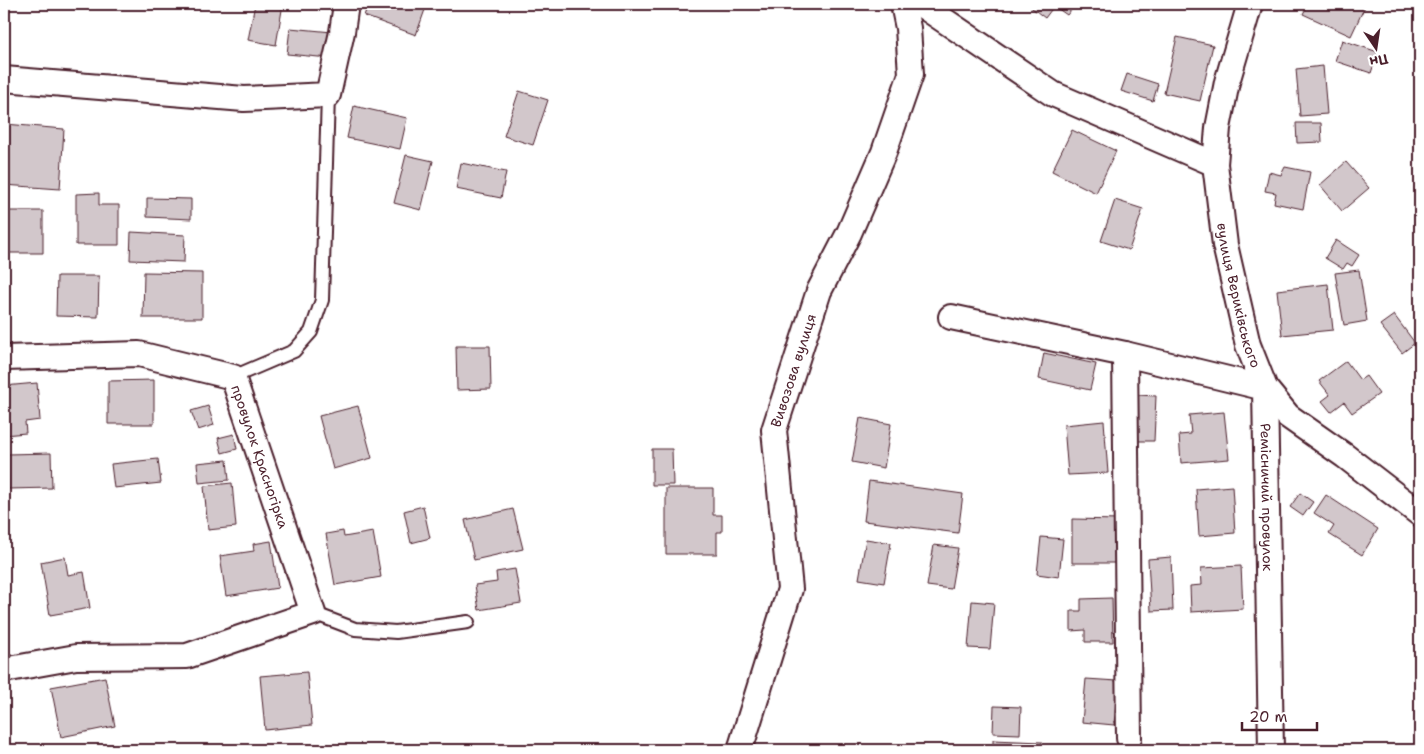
<svg xmlns="http://www.w3.org/2000/svg" width="1424" height="754" viewBox="0 0 1424 754" font-family="'Shantell Sans',sans-serif">
<style>
.building{fill:#d2c7cb;stroke:#4a1f2b}
.lines{fill:none;stroke-linecap:round;stroke-linejoin:round}
.lane-casing{stroke:#4a1f2b;stroke-width:16}
.street-casing{stroke:#4a1f2b;stroke-width:28}
.lane{stroke:#fff;stroke-width:12}
.street{stroke:#fff;stroke-width:24}
.labels{text-anchor:middle;dominant-baseline:central;stroke-width:4;stroke-linejoin:round;paint-order:stroke}
.street-label{font-size:14px;fill:#4a1f2b;stroke:#fff}
</style>
<rect width="100%" height="100%" fill="#fff"/>
<filter id="ink" filterUnits="userSpaceOnUse"><feTurbulence type="fractalNoise" baseFrequency=".02" numOctaves="2"/><feDisplacementMap in="SourceGraphic" scale="10" xChannelSelector="R" yChannelSelector="G"/><feConvolveMatrix kernelMatrix="1 2 1 2 8 2 1 2 1" color-interpolation-filters="sRGB"/></filter>
<g filter="url(#ink)">
<path class="building" d="M 255,4 L 283,4 L 276,45 L 248,40 Z
M 368,4 L 427,4 L 416,35 L 364,16 Z
M 1029,4 L 1076,4 L 1067,15 L 1054,6 L 1045,18 L 1028,5 Z
M 1307,4 L 1366,4 L 1351,36 L 1303,14 L 1308,4 Z
M 290,28 L 332,32 L 329,58 L 287,54 Z
M 1177,37 L 1213,45 L 1200,101 L 1164,93 Z
M 1342,40 L 1378,52 L 1371,73 L 1335,61 Z
M 1323,66 L 1327,114 L 1300,116 L 1296,69 Z
M 1127,74 L 1158,84 L 1153,101 L 1121,91 Z
M 519,91 L 548,100 L 533,145 L 504,136 Z
M 354,106 L 407,118 L 400,149 L 347,138 Z
M 1296,123 L 1321,123 L 1322,142 L 1297,143 Z
M 5,124 L 64,129 L 60,189 L 4,185 Z
M 1072,130 L 1116,151 L 1096,193 L 1052,171 Z
M 406,155 L 433,161 L 421,210 L 394,203 Z
M 1346,162 L 1369,188 L 1342,211 L 1320,185 Z
M 461,163 L 506,172 L 501,198 L 456,189 Z
M 1285,167 L 1310,172 L 1303,209 L 1274,203 L 1276,193 L 1265,191 L 1269,172 L 1281,175 Z
M 99,193 L 99,205 L 119,205 L 119,245 L 76,245 L 76,194 Z
M 147,198 L 191,199 L 191,219 L 147,217 Z
M 1115,200 L 1143,209 L 1129,250 L 1101,241 Z
M 4,211 L 43,211 L 43,253 L 4,253 Z
M 131,232 L 185,235 L 184,262 L 130,260 Z
M 1336,240 L 1359,255 L 1352,266 L 1347,263 L 1343,269 L 1325,258 Z
M 1359,270 L 1367,321 L 1344,325 L 1335,273 Z
M 144,272 L 202,273 L 202,318 L 143,318 Z
M 57,276 L 99,276 L 98,317 L 56,316 Z
M 1328,284 L 1333,330 L 1282,335 L 1277,290 Z
M 1394,315 L 1415,343 L 1402,353 L 1380,325 Z
M 456,346 L 490,346 L 491,389 L 457,390 Z
M 1044,353 L 1096,364 L 1090,390 L 1039,379 Z
M 1346,361 L 1360,380 L 1366,376 L 1379,394 L 1352,413 L 1344,402 L 1331,412 L 1322,401 L 1330,395 L 1319,381 Z
M 154,380 L 154,424 L 108,424 L 108,381 Z
M 37,383 L 40,420 L 25,422 L 26,433 L 4,435 L 4,386 Z
M 1137,395 L 1156,396 L 1154,441 L 1135,441 Z
M 208,406 L 214,425 L 198,430 L 191,411 Z
M 358,406 L 372,458 L 333,469 L 319,416 Z
M 1224,412 L 1229,459 L 1181,463 L 1179,435 L 1191,434 L 1189,415 Z
M 860,418 L 891,424 L 884,468 L 852,462 Z
M 1104,421 L 1108,473 L 1068,475 L 1064,425 Z
M 234,434 L 237,449 L 222,453 L 218,438 Z
M 652,449 L 672,449 L 673,485 L 652,485 Z
M 51,453 L 52,488 L 8,489 L 7,454 Z
M 158,459 L 161,483 L 114,488 L 111,464 Z
M 227,460 L 229,480 L 199,483 L 197,463 Z
M 869,481 L 963,494 L 958,533 L 864,521 Z
M 232,483 L 236,527 L 208,530 L 204,486 Z
M 1232,486 L 1235,533 L 1199,536 L 1196,489 Z
M 666,488 L 713,488 L 713,515 L 722,515 L 722,532 L 717,532 L 717,554 L 666,554 Z
M 1300,493 L 1313,502 L 1303,516 L 1290,507 Z
M 1326,495 L 1378,529 L 1362,555 L 1329,534 L 1334,526 L 1314,513 Z
M 423,506 L 430,538 L 411,543 L 404,511 Z
M 513,509 L 523,549 L 474,560 L 465,520 Z
M 1072,519 L 1119,520 L 1119,563 L 1072,563 Z
M 343,531 L 344,537 L 373,532 L 381,577 L 335,585 L 326,534 Z
M 1041,537 L 1063,539 L 1059,577 L 1037,574 Z
M 866,539 L 891,543 L 884,583 L 859,579 Z
M 271,541 L 278,588 L 226,596 L 220,556 L 254,551 L 253,544 Z
M 934,545 L 958,548 L 951,589 L 927,586 Z
M 65,557 L 68,575 L 84,572 L 90,608 L 50,615 L 41,562 Z
M 1171,557 L 1173,610 L 1151,611 L 1148,559 Z
M 1241,566 L 1243,609 L 1191,612 L 1190,586 L 1202,585 L 1201,568 Z
M 515,569 L 521,603 L 479,610 L 475,585 L 497,582 L 496,572 Z
M 1112,598 L 1113,642 L 1085,642 L 1085,630 L 1071,631 L 1071,611 L 1081,611 L 1081,599 Z
M 972,601 L 994,603 L 990,649 L 968,648 Z
M 307,672 L 312,725 L 265,730 L 260,676 Z
M 105,677 L 115,726 L 61,737 L 51,687 Z
M 1086,679 L 1117,681 L 1114,725 L 1082,722 Z
M 994,706 L 1021,707 L 1020,734 L 993,733 Z
M 993,740 L 1042,742 L 1042,750 L 993,750 Z"/>
<g class="lines">
<defs>
<path id="lane" d="M 233,377 L 294,351 L 311,332 L 322,300 L 328,95
M 313,613 L 355,629 L 396,632 L 468,622"/>
<g id="street">
<path d="M 920,4 L 1053,94 L 1215,164"/>
<path id="s1" d="M 1250,4 L 1227,82 L 1218,128 L 1215,164 L 1225,245 L 1248,345 L 1265,388 L 1288,416 L 1345,456 L 1420,514"/>
<path d="M 4,79 L 244,99 L 328,95 L 342,32 L 346,4"/>
<path id="s2" d="M 951,317 L 1125,354 L 1265,388 L 1271,750"/>
<path d="M 1125,354 L 1129,738"/>
<path id="s3" d="M 4,358 L 139,354 L 233,377 L 313,613 L 187,656 L 76,657 L 4,670"/>
<path id="s4" d="M 740,750 L 790,589 L 774,430 L 819,291 L 849,233 L 884,152 L 911,74 L 908,28 L 903,4"/>
</g>
</defs>
<use href="#lane" class="lane-casing"/>
<use href="#street" class="street-casing"/>
<use href="#lane" class="lane"/>
<use href="#street" class="street"/>
</g>
</g>
<g class="labels">
<g class="street-label">
<text stroke="none"><textPath href="#s1" startOffset="298">вулиця Вериківського</textPath></text>
<text stroke="none"><textPath href="#s4" startOffset="391">Вивозова вулиця</textPath></text>
<text stroke="none"><textPath href="#s3" startOffset="316">провулок Красногірка</textPath></text>
<text stroke="none"><textPath href="#s2" startOffset="431">Ремісничий провулок</textPath></text>
</g>
</g>
<rect width="1424" height="754" fill="none" stroke="#fff" stroke-width="20"/>
<rect x="10" y="10" width="1404" height="734" fill="none" stroke="#4a1f2b" stroke-width="2" filter="url(#ink)"/>
<g transform="translate(1376 48) rotate(167)" stroke="#ffffff" stroke-width="4" paint-order="stroke">
<path d="M0-4L9 19L0 12L-9 19Z" fill="#4a1f2b"/>
<text y="-8" font-size="14" font-weight="bold" text-anchor="middle" fill="#4a1f2b">Пн</text>
</g>
<path d="M1242 722v8h75v-8" fill="none" stroke="#4a1f2b" stroke-width="2.5"/>
<text x="1249" y="722" font-size="15" fill="#4a1f2b" stroke="#ffffff" stroke-width="4" paint-order="stroke">20 m</text>
</svg>
